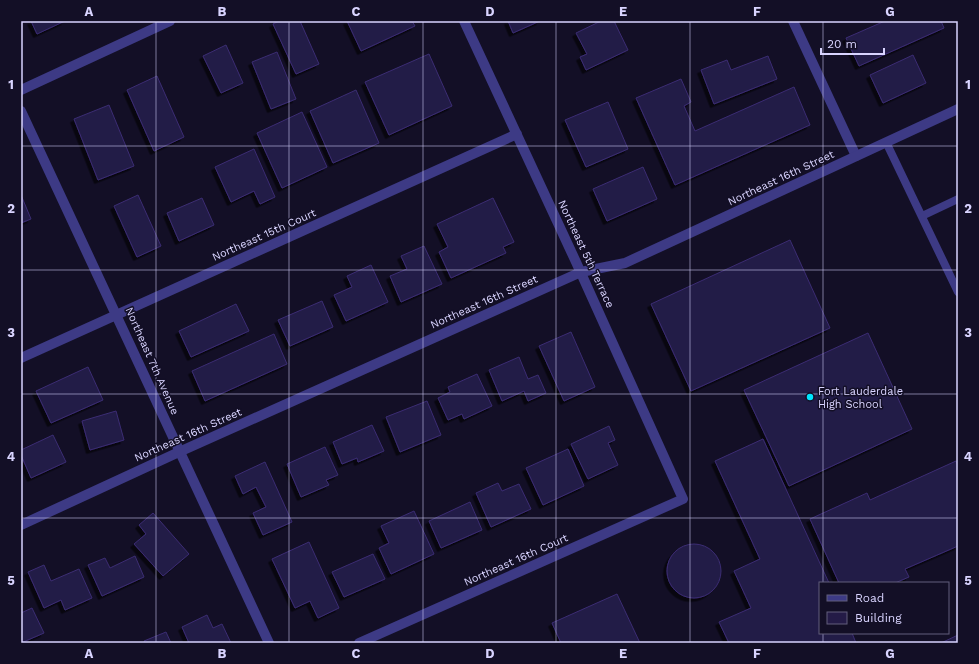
<svg xmlns="http://www.w3.org/2000/svg" width="979" height="664" viewBox="0 0 979 664" font-family="'Work Sans',sans-serif">
<style>
.building{fill:#241b47;stroke:#3b2d73;filter:url(#shadow)}
.lines{fill:none;stroke-linecap:round;stroke-linejoin:round}
.service{stroke:#3d3a85;stroke-width:8}
.minor{stroke:#3d3a85;stroke-width:10}
.tertiary{stroke:#3d3a85;stroke-width:10}
.grid{fill:none;stroke:#d9d4ff;stroke-width:1;stroke-opacity:0.55}
.poi-dot{fill:#00e5ff;stroke:#130f26;stroke-width:1.5}
.labels{text-anchor:middle;dominant-baseline:central;stroke-width:3;stroke-linejoin:round;paint-order:stroke}
.street-label{font-size:11px;fill:#d9d4ff;stroke:#130f26}
.poi-label{font-size:11px;fill:#d9d4ff;stroke:#130f26;text-anchor:start}
.neatline{fill:none;stroke:#d9d4ff;stroke-width:1.5}
.grid-label{font-size:13px;text-anchor:middle;font-weight:bold;fill:#d9d4ff}
</style>
<defs>
<filter id="shadow"><feDropShadow dx="-3.5" dy="3.5" stdDeviation="0" flood-color="#0009"/></filter>
</defs>
<rect width="100%" height="100%" fill="#130f26"/>
<path class="building" d="M 31,21 L 65,21 L 37,34 Z
M 279,21 L 300,21 L 319,64 L 296,74 L 273,24 Z
M 347,21 L 412,21 L 415,26 L 361,51 Z
M 508,21 L 540,21 L 513,33 Z
M 601,21 L 614,21 L 628,50 L 586,70 L 580,57 L 587,54 L 576,33 Z
M 885,21 L 941,21 L 944,28 L 859,66 L 846,38 Z
M 226,45 L 243,83 L 221,93 L 203,56 Z
M 277,52 L 296,99 L 271,109 L 252,62 Z
M 429,54 L 452,106 L 389,135 L 365,82 Z
M 913,55 L 926,83 L 883,103 L 870,75 Z
M 768,56 L 777,79 L 714,104 L 701,70 L 727,60 L 731,70 Z
M 157,76 L 184,137 L 154,151 L 127,90 Z
M 681,79 L 691,102 L 684,106 L 695,131 L 794,87 L 810,125 L 675,185 L 636,98 Z
M 356,90 L 379,143 L 333,163 L 310,111 Z
M 608,102 L 628,149 L 586,167 L 565,120 Z
M 109,105 L 134,166 L 98,180 L 74,119 Z
M 302,112 L 327,167 L 282,188 L 257,133 Z
M 254,149 L 275,197 L 260,204 L 254,191 L 231,202 L 215,167 Z
M 643,167 L 657,199 L 607,221 L 593,189 Z
M 21,195 L 31,219 L 21,223 Z
M 138,195 L 161,246 L 137,257 L 114,206 Z
M 202,198 L 214,225 L 179,241 L 167,213 Z
M 493,198 L 514,242 L 503,247 L 506,253 L 451,278 L 439,252 L 448,247 L 437,224 Z
M 790,240 L 830,328 L 691,391 L 651,304 Z
M 424,246 L 442,284 L 401,302 L 390,276 L 407,269 L 401,256 Z
M 371,265 L 388,302 L 346,321 L 334,295 L 352,287 L 347,276 Z
M 322,301 L 333,327 L 290,346 L 278,320 Z
M 236,304 L 249,331 L 191,357 L 179,331 Z
M 571,332 L 595,387 L 564,401 L 539,346 Z
M 868,333 L 912,429 L 789,486 L 744,390 Z
M 274,334 L 287,364 L 205,401 L 192,371 Z
M 519,357 L 528,379 L 538,375 L 546,393 L 528,401 L 524,391 L 502,401 L 489,370 Z
M 88,367 L 103,400 L 51,423 L 36,391 Z
M 477,374 L 492,406 L 464,419 L 462,414 L 448,420 L 438,398 L 450,392 L 448,387 Z
M 427,401 L 441,435 L 400,452 L 386,417 Z
M 116,411 L 124,440 L 90,450 L 82,421 Z
M 372,425 L 384,451 L 358,462 L 357,458 L 342,464 L 333,442 Z
M 609,426 L 615,440 L 608,443 L 618,465 L 588,479 L 571,444 Z
M 53,435 L 66,462 L 31,478 L 21,455 L 21,450 Z
M 763,439 L 829,583 L 820,583 L 820,633 L 852,633 L 856,643 L 729,643 L 719,622 L 751,608 L 734,571 L 760,559 L 715,461 Z
M 325,447 L 338,475 L 326,480 L 329,485 L 301,497 L 287,464 Z
M 568,449 L 584,486 L 543,505 L 526,468 Z
M 956,461 L 958,466 L 958,546 L 905,569 L 909,577 L 895,583 L 839,583 L 810,519 L 867,493 L 870,500 Z
M 265,462 L 292,522 L 263,535 L 253,513 L 266,507 L 256,487 L 243,494 L 235,476 Z
M 498,483 L 502,491 L 519,484 L 531,509 L 491,527 L 476,493 Z
M 470,502 L 482,530 L 441,548 L 429,521 Z
M 414,511 L 434,554 L 391,574 L 379,548 L 389,543 L 381,526 Z
M 153,513 L 189,554 L 163,576 L 134,544 L 146,534 L 139,525 Z
M 309,542 L 339,608 L 318,618 L 310,601 L 295,608 L 272,559 Z
M667 571a27 27 0 1 1 54 0a27 27 0 1 1-54 0Z
M 373,554 L 385,579 L 344,597 L 332,572 Z
M 135,556 L 144,577 L 102,596 L 88,565 L 105,558 L 110,568 Z
M 44,565 L 51,581 L 79,569 L 92,598 L 65,610 L 61,600 L 44,608 L 28,572 Z
M 617,594 L 640,643 L 561,643 L 552,623 Z
M 32,608 L 44,633 L 21,643 L 21,613 Z
M 207,615 L 213,628 L 222,624 L 231,643 L 189,643 L 182,627 Z
M 166,632 L 171,643 L 145,643 L 144,641 Z
M 958,635 L 958,643 L 941,643 Z"/>
<g class="lines">
<path class="service" d="M 886,142 L 958,292
M 922,216 L 958,199"/>
<path class="minor" d="M 793,21 L 856,156
M 21,90 L 170,21
M 21,111 C 105,288 186,466 269,643
M 21,358 L 517,134
M 359,643 L 683,499 L 576,262 L 464,21"/>
<path class="tertiary" d="M 21,525 L 179,452 L 581,272 L 625,263 L 958,109"/>
</g>
<path class="grid" d="M 156,21 L 156,643M 289,21 L 289,643M 423,21 L 423,643M 556,21 L 556,643M 690,21 L 690,643M 823,21 L 823,583M 21,146 L 958,146M 21,270 L 958,270M 21,394 L 958,394M 21,518 L 958,518M 823,633 L 823,643"/>
<circle class="poi-dot" cx="810" cy="397" r="4"/>
<g class="labels">
<g class="street-label">
<text transform="translate(781 178) rotate(-25)">Northeast 16th Street</text>
<text transform="translate(264 235) rotate(-24)">Northeast 15th Court</text>
<text transform="translate(586 254) rotate(65)">Northeast 5th Terrace</text>
<text transform="translate(484 302) rotate(-24)">Northeast 16th Street</text>
<text transform="translate(152 361) rotate(66)">Northeast 7th Avenue</text>
<text transform="translate(188 435) rotate(-24)">Northeast 16th Street</text>
<text transform="translate(516 560) rotate(-24)">Northeast 16th Court</text>
</g>
<g class="poi-label">
<text x="818" y="391">Fort Lauderdale<tspan x="818" dy="13">High School</tspan></text>
</g>
</g>
<rect width="979" height="664" fill="none" stroke="#130f26" stroke-width="44"/>
<rect x="819" y="582" width="130" height="52" fill="#130f26" stroke="#625e7d"/>
<rect x="827" y="595" width="20" height="6" fill="#3d3a85" stroke="#625e7d"/>
<text x="855" y="602" font-size="12" fill="#d9d4ff">Road</text>
<rect x="827" y="612" width="20" height="12" fill="#241b47" stroke="#625e7d"/>
<text x="855" y="622" font-size="12" fill="#d9d4ff">Building</text>
<path d="M821 48v6h63v-6" fill="none" stroke="#d9d4ff" stroke-width="2"/>
<text x="827" y="48" font-size="12" fill="#d9d4ff" stroke="#130f26" stroke-width="3" paint-order="stroke">20 m</text>
<rect x="22" y="22" width="935" height="620" class="neatline"/>
<g class="grid-label">
<text x="89" y="16">A</text>
<text x="222" y="16">B</text>
<text x="356" y="16">C</text>
<text x="490" y="16">D</text>
<text x="623" y="16">E</text>
<text x="757" y="16">F</text>
<text x="890" y="16">G</text>
<text x="11" y="89">1</text>
<text x="968" y="89">1</text>
<text x="11" y="213">2</text>
<text x="968" y="213">2</text>
<text x="11" y="337">3</text>
<text x="968" y="337">3</text>
<text x="11" y="461">4</text>
<text x="968" y="461">4</text>
<text x="11" y="585">5</text>
<text x="968" y="585">5</text>
<text x="89" y="658">A</text>
<text x="222" y="658">B</text>
<text x="356" y="658">C</text>
<text x="490" y="658">D</text>
<text x="623" y="658">E</text>
<text x="757" y="658">F</text>
<text x="890" y="658">G</text>
</g>
</svg>
